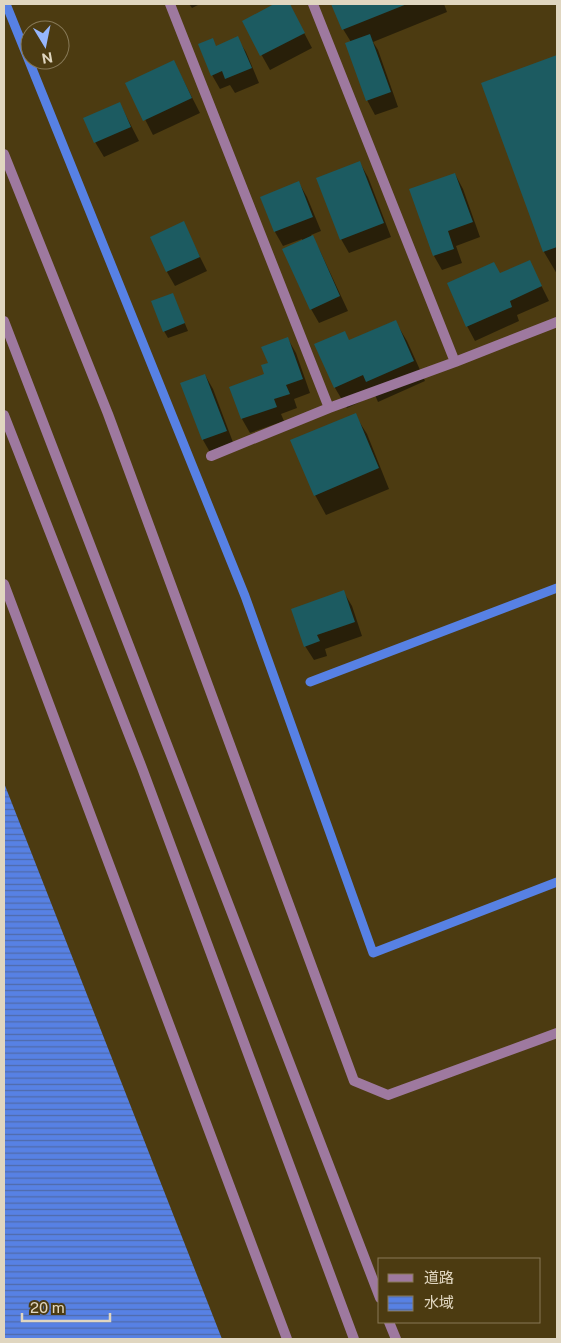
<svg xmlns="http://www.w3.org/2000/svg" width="561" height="1343" viewBox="0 0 561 1343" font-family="'Public Sans','Noto Sans JP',sans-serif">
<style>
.water{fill:url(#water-rules)}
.shadow{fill:#0007}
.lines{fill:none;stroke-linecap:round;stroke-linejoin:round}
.stream{stroke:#5781e4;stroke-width:9}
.building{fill:#1c5b61}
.minor{stroke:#9e799f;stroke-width:10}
</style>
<defs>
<pattern id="water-rules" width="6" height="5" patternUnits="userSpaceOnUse" patternTransform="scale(1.25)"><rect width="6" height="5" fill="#5781e4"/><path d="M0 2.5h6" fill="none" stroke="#506aa8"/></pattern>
</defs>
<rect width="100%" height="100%" fill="#4c3b11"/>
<path class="water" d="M 4,783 L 222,1339 L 4,1339 Z"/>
<path class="shadow" d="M 189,4 L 200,4 L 192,8 Z
M 277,4 L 289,4 L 312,48 L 270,70 L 243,22 Z
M 333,4 L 444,4 L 447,12 L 373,42 L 378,50 L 398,107 L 375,115 L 367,100 L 351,42 L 343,29 Z
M 237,38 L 246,52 L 259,83 L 235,93 L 230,85 L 220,89 L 212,75 L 216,47 Z
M 557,56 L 557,274 L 544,252 L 482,84 Z
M 174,62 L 200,113 L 153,135 L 127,84 Z
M 120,104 L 139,141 L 104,157 L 95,142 Z
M 360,163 L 368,177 L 391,237 L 349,253 L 341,239 Z
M 455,174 L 463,189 L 480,237 L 456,246 L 462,263 L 442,270 L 434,256 Z
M 299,183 L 307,197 L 321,231 L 311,235 L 320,251 L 348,311 L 319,323 L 311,309 L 302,239 L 283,246 L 275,232 L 261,198 Z
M 183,223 L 207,271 L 175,286 L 167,272 Z
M 529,261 L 549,301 L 517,315 L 519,321 L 475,341 L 467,326 L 448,284 L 500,274 Z
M 173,295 L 188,331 L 168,338 L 164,331 Z
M 395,321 L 407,341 L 425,381 L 378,402 L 375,395 L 347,408 L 335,388 L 316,345 L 349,341 Z
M 288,339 L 296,353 L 310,393 L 294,399 L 297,408 L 281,414 L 284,421 L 250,433 L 242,419 L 231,387 L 265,375 Z
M 205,375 L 213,389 L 234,445 L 211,454 L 203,440 Z
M 355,415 L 367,434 L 389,489 L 326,515 L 315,495 Z
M 343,591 L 352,606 L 362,636 L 325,649 L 327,656 L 314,660 L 305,646 Z"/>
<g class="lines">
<path class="stream" d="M 6,4 L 245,596 L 373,953 L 557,882
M 310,682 L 557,588"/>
</g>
<path class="building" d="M 274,4 L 290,4 L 305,33 L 260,56 L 242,21 Z
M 331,4 L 407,4 L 342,30 Z
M 370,34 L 391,92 L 366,101 L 345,43 Z
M 238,36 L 252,68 L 225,79 L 222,71 L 211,76 L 198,44 L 213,38 L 216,46 Z
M 557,55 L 557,247 L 543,252 L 481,83 Z
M 174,60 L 192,98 L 143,121 L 125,83 Z
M 120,102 L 131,127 L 94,143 L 83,118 Z
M 360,161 L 384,223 L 340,240 L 316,178 Z
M 455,173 L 473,222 L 448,231 L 454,249 L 433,256 L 409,189 Z
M 299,181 L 313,217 L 274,232 L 260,197 Z
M 184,221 L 200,257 L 166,272 L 150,237 Z
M 313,235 L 340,296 L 310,310 L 282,249 Z
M 530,260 L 542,286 L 510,301 L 512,307 L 466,327 L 447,283 L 494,262 L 500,273 Z
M 173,293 L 185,323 L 163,332 L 151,301 Z
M 396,320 L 414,361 L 366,382 L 363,375 L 334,388 L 314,344 L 345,331 L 349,340 Z
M 288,337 L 303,379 L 286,385 L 290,394 L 274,399 L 277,407 L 241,419 L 229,387 L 264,374 L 261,365 L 268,363 L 261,347 Z
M 205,374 L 227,431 L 202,440 L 180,383 Z
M 356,413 L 379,468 L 314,496 L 290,440 Z
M 344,590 L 355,622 L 317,635 L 320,641 L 304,647 L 291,609 Z"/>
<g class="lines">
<path class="minor" d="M 170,4 L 329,408
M 313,4 L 455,362
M 4,154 L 108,414 L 354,1081 L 388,1095 L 557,1033
M 4,321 L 380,1298
M 4,415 L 142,768 L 354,1339
M 211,456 L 329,408 L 455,362 L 557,322
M 4,584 L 287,1339
M 389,1322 L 396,1339"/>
</g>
<rect width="561" height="1343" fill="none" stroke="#e0d6c0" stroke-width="10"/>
<rect x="378" y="1258" width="162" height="65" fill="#4c3b11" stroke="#877957"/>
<rect x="388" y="1274" width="25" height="8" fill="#9e799f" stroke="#877957"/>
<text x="424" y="1283" font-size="15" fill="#e0d6c0">道路</text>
<rect x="388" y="1296" width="25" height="15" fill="url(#water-rules)" stroke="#877957"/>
<text x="424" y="1308" font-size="15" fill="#e0d6c0">水域</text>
<g transform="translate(45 45) rotate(170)"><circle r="24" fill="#4c3b11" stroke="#877957"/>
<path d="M0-4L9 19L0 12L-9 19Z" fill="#96b6fd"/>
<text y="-8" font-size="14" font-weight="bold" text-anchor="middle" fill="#e0d6c0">N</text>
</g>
<path d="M22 1313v8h88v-8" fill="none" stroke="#e0d6c0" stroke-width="2.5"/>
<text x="30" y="1313" font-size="15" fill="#e0d6c0" stroke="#4c3b11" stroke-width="4" paint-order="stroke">20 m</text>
</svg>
